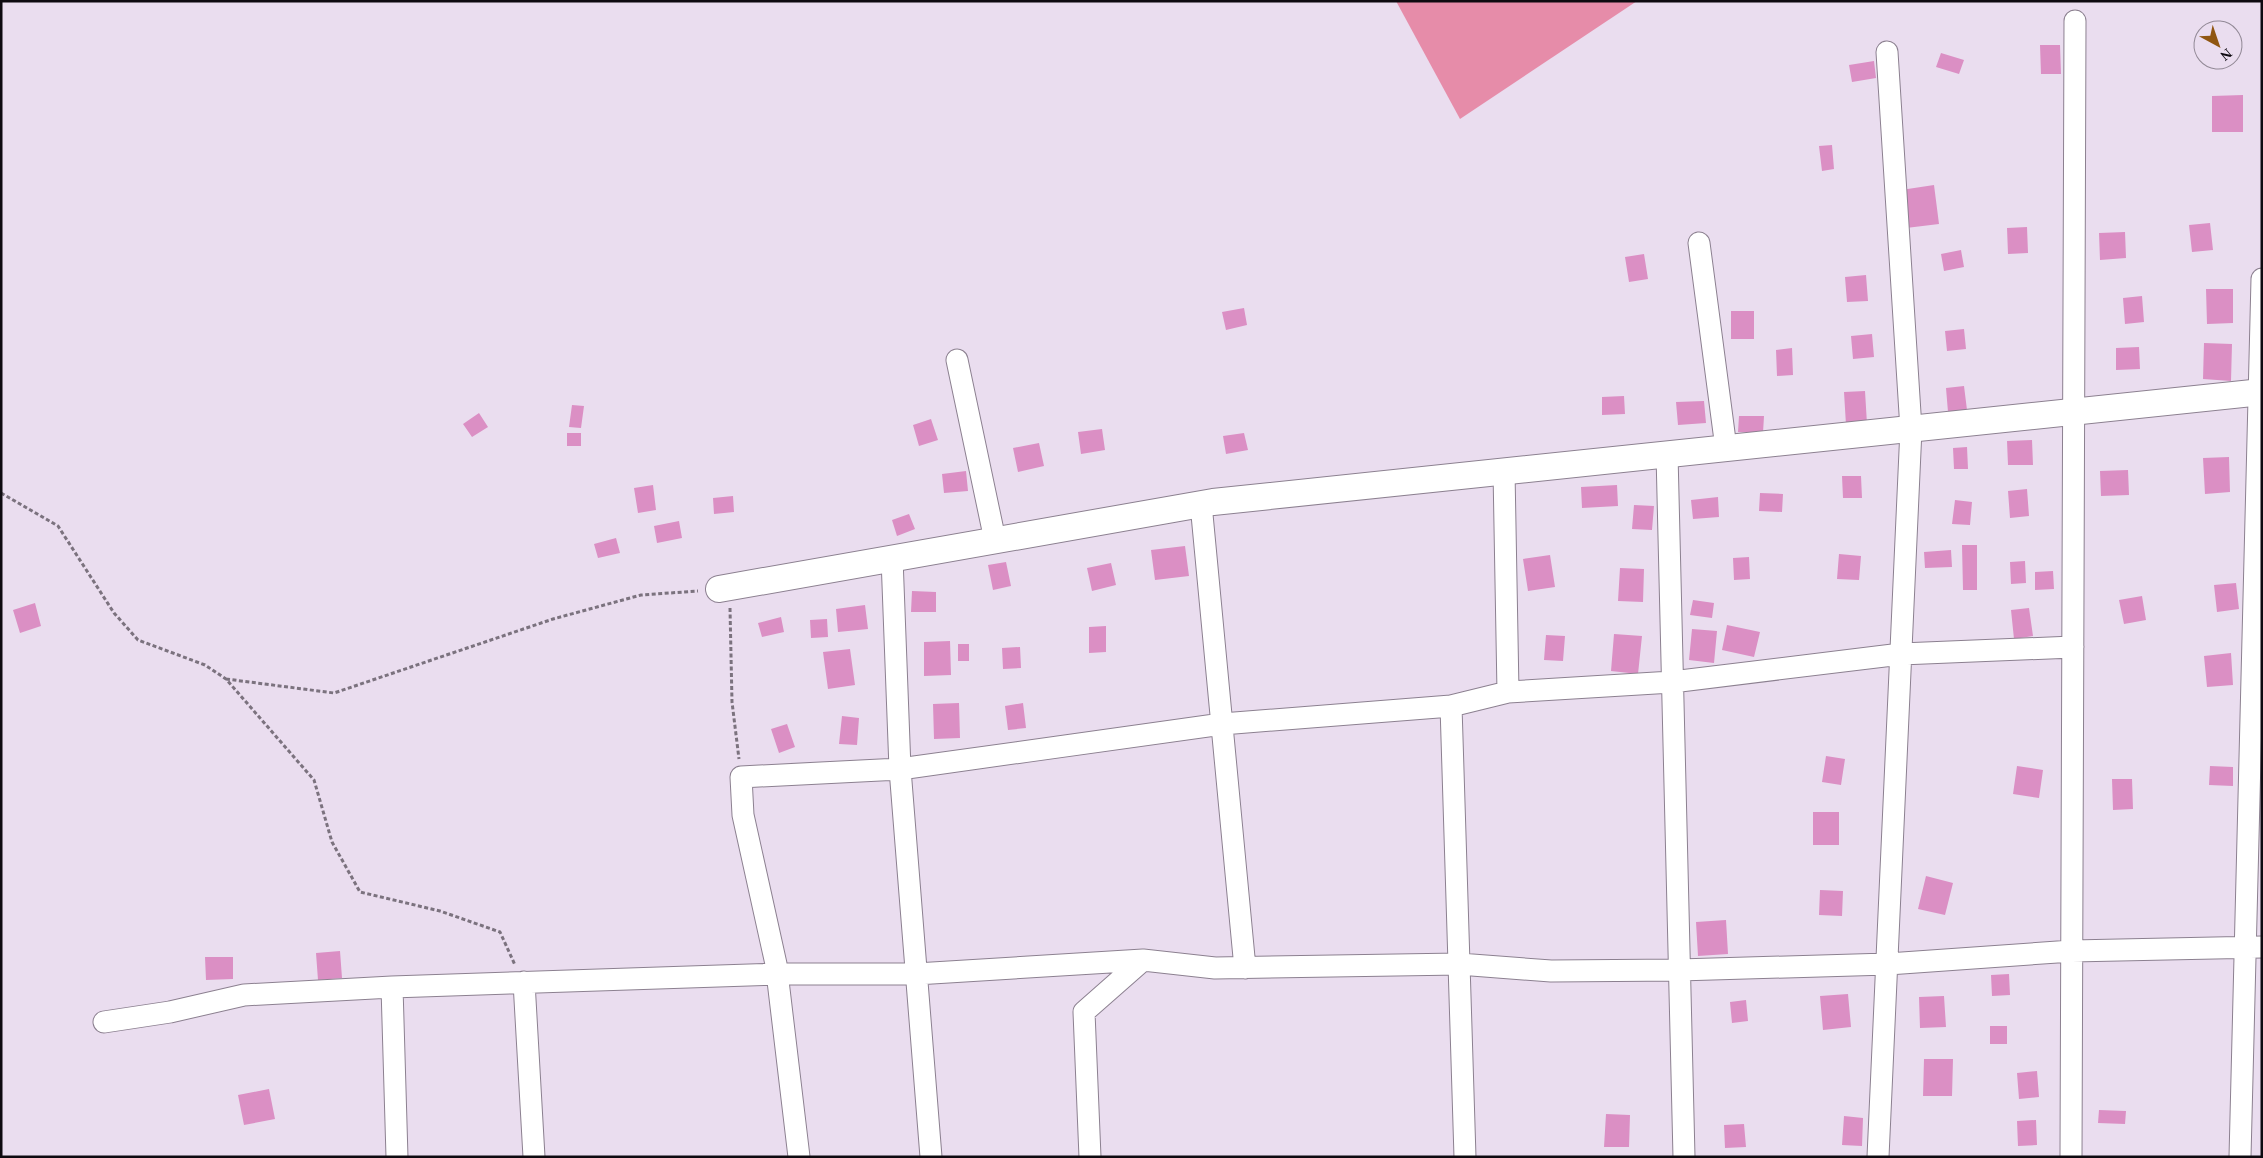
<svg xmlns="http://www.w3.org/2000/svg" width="2263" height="1158" viewBox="0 0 2263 1158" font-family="'Times New Roman',serif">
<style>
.forest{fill:#e68ca9}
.building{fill:#db8fc4}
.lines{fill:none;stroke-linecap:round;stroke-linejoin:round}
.minor-casing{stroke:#8c8090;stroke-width:23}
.tertiary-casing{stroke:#8c8090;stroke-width:28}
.path{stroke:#7b727e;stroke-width:3;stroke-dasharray:4 2.5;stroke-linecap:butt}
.minor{stroke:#fff;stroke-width:21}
.tertiary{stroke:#fff;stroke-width:26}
</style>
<rect width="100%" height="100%" fill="#eaddef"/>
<path class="forest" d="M 1396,1 L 1637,1 L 1460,119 Z"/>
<path class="building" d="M 2040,45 L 2060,45 L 2061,74 L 2041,74 Z
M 1941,53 L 1964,60 L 1959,74 L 1936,67 Z
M 1874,61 L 1876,78 L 1852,82 L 1849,65 Z
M 2243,95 L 2243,132 L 2212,132 L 2212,96 Z
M 1832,145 L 1834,169 L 1822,171 L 1819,146 Z
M 1934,185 L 1939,224 L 1906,228 L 1901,190 Z
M 2210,223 L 2213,250 L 2192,252 L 2189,225 Z
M 2027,227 L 2028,253 L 2008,254 L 2007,228 Z
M 2125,232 L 2126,258 L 2100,260 L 2099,233 Z
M 1961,250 L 1964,267 L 1944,271 L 1941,254 Z
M 1644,254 L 1648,279 L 1629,282 L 1625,257 Z
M 1866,275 L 1868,301 L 1847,302 L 1845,277 Z
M 2206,289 L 2233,289 L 2233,323 L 2207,324 Z
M 2142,296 L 2144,322 L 2125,324 L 2123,298 Z
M 1244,308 L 1247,325 L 1226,330 L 1222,312 Z
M 1731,311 L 1754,311 L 1754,339 L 1731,339 Z
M 1964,329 L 1966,349 L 1947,351 L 1945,331 Z
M 1872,334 L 1874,357 L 1853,359 L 1851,336 Z
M 2204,343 L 2232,344 L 2231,381 L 2203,379 Z
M 2139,347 L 2140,369 L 2116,370 L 2116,348 Z
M 1792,348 L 1793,375 L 1777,376 L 1776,350 Z
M 1964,386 L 1967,410 L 1948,412 L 1946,388 Z
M 1865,391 L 1867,424 L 1846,425 L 1844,392 Z
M 1624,396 L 1625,414 L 1602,415 L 1602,397 Z
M 1704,401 L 1706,423 L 1678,425 L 1676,402 Z
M 572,405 L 584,406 L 581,428 L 569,427 Z
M 479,413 L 488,427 L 472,437 L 463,424 Z
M 1739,416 L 1764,416 L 1763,433 L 1738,432 Z
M 931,419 L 938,440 L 919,446 L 913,425 Z
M 1102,429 L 1105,450 L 1081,454 L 1078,432 Z
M 567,433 L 581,433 L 581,446 L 567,446 Z
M 1244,433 L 1248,450 L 1226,454 L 1223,436 Z
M 2032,440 L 2033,465 L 2008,465 L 2007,441 Z
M 1039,443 L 1044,466 L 1018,472 L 1013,448 Z
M 1967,447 L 1968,469 L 1954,469 L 1953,448 Z
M 2229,457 L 2230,492 L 2205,494 L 2203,458 Z
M 2128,470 L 2129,495 L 2101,496 L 2100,471 Z
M 966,471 L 968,491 L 944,493 L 942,474 Z
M 1842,476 L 1861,476 L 1862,498 L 1843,498 Z
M 653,485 L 656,510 L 638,513 L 634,488 Z
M 1617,485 L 1618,506 L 1582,508 L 1581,487 Z
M 2027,489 L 2029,516 L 2010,518 L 2008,491 Z
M 1760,493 L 1783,494 L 1782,512 L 1759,511 Z
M 733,496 L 734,512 L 714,514 L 713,498 Z
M 1718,497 L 1719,517 L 1693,519 L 1691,500 Z
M 1955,500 L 1972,502 L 1970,525 L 1952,524 Z
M 1634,505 L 1654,506 L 1652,530 L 1632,529 Z
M 909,514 L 915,529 L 897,536 L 892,520 Z
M 679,521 L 682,538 L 657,543 L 654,526 Z
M 616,538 L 620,553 L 598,558 L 594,544 Z
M 1962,545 L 1977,545 L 1977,590 L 1963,590 Z
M 1185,546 L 1189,576 L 1155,580 L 1151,550 Z
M 1951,550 L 1952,567 L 1925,568 L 1924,552 Z
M 1839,554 L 1861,556 L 1859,580 L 1837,579 Z
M 1550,555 L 1555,587 L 1528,591 L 1523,559 Z
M 1749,557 L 1750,579 L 1734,580 L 1733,558 Z
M 2025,561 L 2026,583 L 2011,584 L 2010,562 Z
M 1006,562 L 1011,586 L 993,590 L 988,565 Z
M 1111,563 L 1116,585 L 1092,591 L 1087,568 Z
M 1620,568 L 1644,569 L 1643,602 L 1618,601 Z
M 2053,571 L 2054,589 L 2035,590 L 2035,572 Z
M 2236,583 L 2239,609 L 2217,612 L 2214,585 Z
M 912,591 L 936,592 L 936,612 L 911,612 Z
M 2142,596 L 2146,620 L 2124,624 L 2119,600 Z
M 1693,600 L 1714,603 L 1712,618 L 1690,615 Z
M 35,603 L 41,626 L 20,633 L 13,610 Z
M 865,605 L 868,629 L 838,632 L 836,609 Z
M 2029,608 L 2033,636 L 2014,639 L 2011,610 Z
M 781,617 L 784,632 L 762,637 L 758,623 Z
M 827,619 L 828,637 L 811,638 L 810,620 Z
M 1727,625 L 1760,632 L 1754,657 L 1722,650 Z
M 1106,626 L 1106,652 L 1089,653 L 1089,627 Z
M 1692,629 L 1717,631 L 1714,663 L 1689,660 Z
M 1614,634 L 1642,636 L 1638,674 L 1611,671 Z
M 1546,635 L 1565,636 L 1563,661 L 1544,660 Z
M 950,641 L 951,675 L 924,676 L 924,642 Z
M 958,644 L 969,644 L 969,661 L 958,661 Z
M 1020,647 L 1021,668 L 1003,669 L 1002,648 Z
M 850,649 L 855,685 L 828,689 L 823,652 Z
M 2231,653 L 2233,685 L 2207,687 L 2204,656 Z
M 959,703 L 960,738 L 934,739 L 933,704 Z
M 1023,703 L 1026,728 L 1008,730 L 1005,706 Z
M 842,716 L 859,718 L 857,745 L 839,744 Z
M 787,724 L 795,747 L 779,753 L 771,729 Z
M 1826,756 L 1845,759 L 1841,785 L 1822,782 Z
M 2017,766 L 2043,770 L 2039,798 L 2013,794 Z
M 2210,766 L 2233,767 L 2233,786 L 2209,785 Z
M 2112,779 L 2132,779 L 2133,809 L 2113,810 Z
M 1813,812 L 1839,812 L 1839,845 L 1813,845 Z
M 1926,876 L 1953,883 L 1945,915 L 1918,909 Z
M 1820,890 L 1843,891 L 1842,916 L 1819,915 Z
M 1726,920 L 1728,954 L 1698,956 L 1696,922 Z
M 340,951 L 342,978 L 318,980 L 316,953 Z
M 205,957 L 233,957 L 233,979 L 206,980 Z
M 2009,974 L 2010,995 L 1992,996 L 1991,975 Z
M 1848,994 L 1851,1027 L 1823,1030 L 1820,996 Z
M 1944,996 L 1946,1027 L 1920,1028 L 1919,997 Z
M 1746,1000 L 1748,1021 L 1732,1023 L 1730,1002 Z
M 1990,1026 L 2007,1026 L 2007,1044 L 1990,1044 Z
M 1924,1059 L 1953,1059 L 1952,1096 L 1923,1096 Z
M 2037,1071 L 2039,1097 L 2019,1099 L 2017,1073 Z
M 269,1089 L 275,1119 L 244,1125 L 238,1095 Z
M 2099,1110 L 2126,1111 L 2125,1124 L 2098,1123 Z
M 1606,1114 L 1630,1115 L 1629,1147 L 1604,1147 Z
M 1844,1116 L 1863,1118 L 1862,1146 L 1842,1145 Z
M 2036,1120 L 2037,1145 L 2018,1146 L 2017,1121 Z
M 1744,1124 L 1746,1147 L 1725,1148 L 1724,1125 Z"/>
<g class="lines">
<defs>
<path id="minor" d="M 1699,243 L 1726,448
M 957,360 L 995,540
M 1667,454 L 1684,1157
M 1504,471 L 1508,692
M 1201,504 L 1245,968
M 892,558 L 900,769 L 1222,724 L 1451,706 L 1508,692 L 1672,682 L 1901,654 L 2073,647
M 1451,706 L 1465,1157
M 524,982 L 534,1157
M 392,987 L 397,1157
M 104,1022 L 170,1012 L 244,995 L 392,987 L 777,974 L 916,974 L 1143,960 L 1215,968 L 1459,964 L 1551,971 L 1679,970 L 1888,964 L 2072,951 L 2262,947
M 799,1157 L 776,964 L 743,815 L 741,777 L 900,769 L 931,1157
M 1090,1157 L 1084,1012 L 1143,960
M 1878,1157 L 1911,429 L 1887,52
M 2071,1157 L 2075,21
M 2240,1157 L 2262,279"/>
<path id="tertiary" d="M 719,589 L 1213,502 L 2262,392"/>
</defs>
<use href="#minor" class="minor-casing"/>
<use href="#tertiary" class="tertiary-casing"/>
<path class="path" d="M 1,493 L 58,526 L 114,613 L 138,640 L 205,665 L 226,679 L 314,780 L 332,842 L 360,892 L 440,911 L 500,932 L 515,965
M 730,608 L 732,702 L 739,759
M 226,679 L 334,693 L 553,619 L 641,595 L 698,591"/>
<use href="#minor" class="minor"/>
<use href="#tertiary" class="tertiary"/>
</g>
<rect width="2263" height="1158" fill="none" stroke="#0e0a10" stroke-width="5"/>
<g transform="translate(2218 45) rotate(140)"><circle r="24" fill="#eaddef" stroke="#928996"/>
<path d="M0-4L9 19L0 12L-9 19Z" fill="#905611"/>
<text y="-8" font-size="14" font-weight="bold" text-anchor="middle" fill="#0e0a10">N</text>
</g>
</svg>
